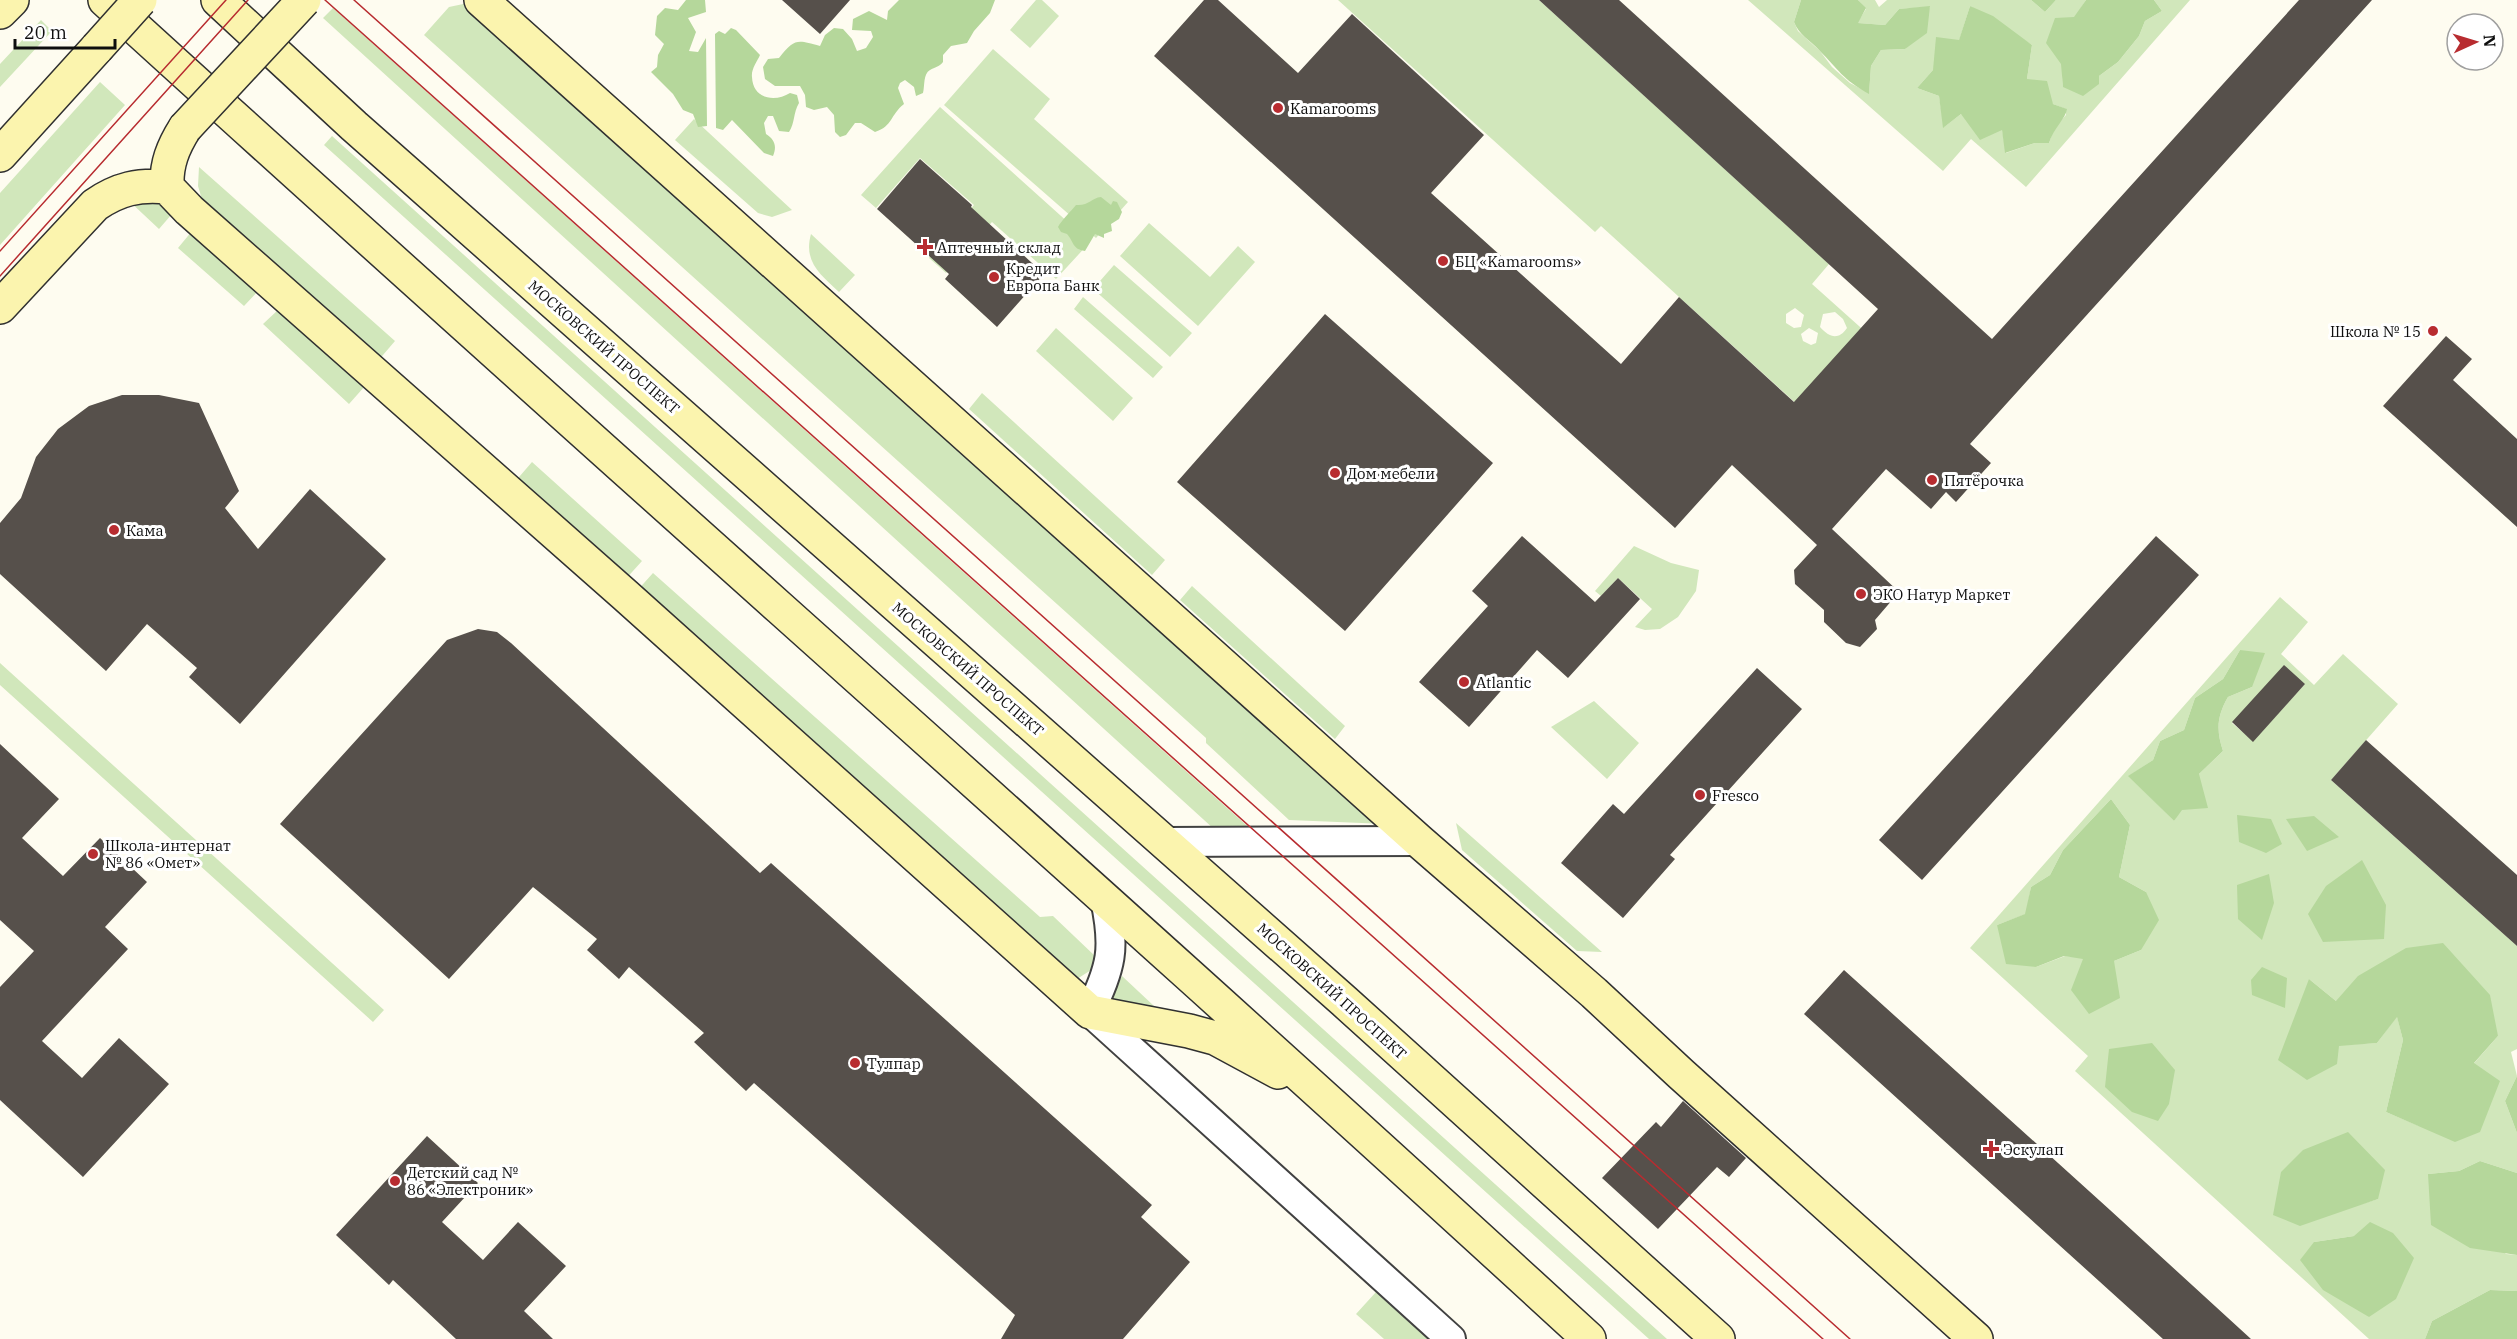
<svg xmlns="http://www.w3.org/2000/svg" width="2517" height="1339" viewBox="0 0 2517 1339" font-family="'IBM Plex Serif',serif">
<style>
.green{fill:#d1e7bb;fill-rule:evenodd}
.forest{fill:#b5d79b}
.building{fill:#56504b}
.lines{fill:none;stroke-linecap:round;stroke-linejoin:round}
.street-casing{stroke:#414141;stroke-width:32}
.secondary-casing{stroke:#303030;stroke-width:36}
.street{stroke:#fff;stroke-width:28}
.secondary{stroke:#fbf4ae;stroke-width:33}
.tram{stroke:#b82c30;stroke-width:1.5}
.secondary-bridge-casing{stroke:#303030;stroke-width:36;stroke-linecap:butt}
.secondary-bridge{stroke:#fbf4ae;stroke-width:33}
.poi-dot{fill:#b82c30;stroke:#fff;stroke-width:2}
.labels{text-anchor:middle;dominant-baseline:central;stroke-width:6;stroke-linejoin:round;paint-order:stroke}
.poi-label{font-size:15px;fill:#0e0e0e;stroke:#fff;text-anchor:start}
.street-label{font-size:15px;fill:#0e0e0e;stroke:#fff}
</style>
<rect width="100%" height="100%" fill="#fefcf0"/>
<path class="green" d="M 1036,0 L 1042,0 L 1059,16 L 1030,48 L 1010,30 Z
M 1338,0 L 1539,0 L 1829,264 L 1812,284 L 1888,352 L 1821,426 L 1601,226 L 1595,232 ZM 1795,308 L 1804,315 L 1801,327 L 1794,328 L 1786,323 L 1786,314 ZM 1835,312 L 1843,319 L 1847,328 C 1838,341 1829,337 1820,327 L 1823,314 ZM 1809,328 L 1818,333 L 1816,343 L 1811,345 L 1803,341 L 1801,334 Z
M 1748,0 L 1801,0 L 1794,22 L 1798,31 L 1820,51 L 1832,67 L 1850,83 L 1869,93 L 1871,66 L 1881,50 L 1905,49 L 1930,7 L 1899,9 L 1885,25 L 1857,23 L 1866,9 L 1858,0 L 1875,0 L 1879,7 L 1887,0 L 2031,0 L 2045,12 L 2056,0 L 2086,0 C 2068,26 2061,56 2063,87 L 2099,76 L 2118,62 L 2139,36 L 2145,21 L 2162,11 L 2154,0 L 2190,0 L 2026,187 L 1971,139 L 1943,171 ZM 1970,6 L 2032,45 L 2027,79 L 2053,104 L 2066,109 L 2066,115 L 2054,128 L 2049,143 L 2035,143 L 2006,153 L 2002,129 L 1961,114 L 1944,127 L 1939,96 L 1917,88 L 1959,41 Z
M 468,3 L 1386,824 L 1289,820 L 1206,743 L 1206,738 L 424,35 L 449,7 Z
M 333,8 L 1264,841 L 1226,840 L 323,18 Z
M 41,20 L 52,31 L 0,87 L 0,64 Z
M 993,49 L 1050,99 L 1034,119 L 1128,202 L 1096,238 L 944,105 Z
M 100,82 L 125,105 L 0,245 L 0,193 Z
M 940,107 L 1090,242 L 1056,279 L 992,222 L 946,273 L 929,258 L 974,205 L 920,158 L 876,208 L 861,195 Z
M 694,119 L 792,210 L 772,217 L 758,213 L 675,140 Z
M 332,136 L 1667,1339 L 1649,1339 L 324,145 Z
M 199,167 L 395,341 L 377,362 L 203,203 L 198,186 Z
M 140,196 L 178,207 L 159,229 L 127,199 Z
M 1149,223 L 1210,277 L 1238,246 L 1255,262 L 1198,326 L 1120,256 Z
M 197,225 L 259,290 L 244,306 L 178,248 Z
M 811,234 L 855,275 L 839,292 C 821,275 803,262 811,234 Z
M 1114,265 L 1192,333 L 1170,357 L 1093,289 Z
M 1083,297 L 1163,367 L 1153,378 L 1074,309 Z
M 279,309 L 365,386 L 349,404 L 263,324 Z
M 1056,328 L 1133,398 L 1113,421 L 1036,351 Z
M 982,393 L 1165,560 L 1152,575 L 969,409 Z
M 532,462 L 642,561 L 623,582 L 513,484 Z
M 1634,546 L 1671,563 L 1699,570 L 1696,591 L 1678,617 L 1660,629 L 1645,630 L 1635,627 L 1652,609 L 1618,578 L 1601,596 L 1595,591 Z
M 653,573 L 1040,917 L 1053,916 L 1095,956 L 1091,970 L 1077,979 L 635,593 Z
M 1192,586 L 1345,726 L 1335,739 L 1180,600 Z
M 2280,597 L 2308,622 L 2281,654 L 2314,685 L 2343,654 L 2398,704 L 2331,780 L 2517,946 L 2517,1049 L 2511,1052 L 2517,1076 L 2505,1101 L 2517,1133 L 2517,1173 L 2480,1161 L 2459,1171 L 2428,1174 L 2506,1254 L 2517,1255 L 2517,1291 L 2490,1290 L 2432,1321 L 2425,1339 L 2369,1339 L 2075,1071 L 2088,1056 L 1970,948 ZM 2240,650 L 2252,687 L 2228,697 C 2217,716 2216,730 2223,751 L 2199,774 L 2174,821 L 2129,776 L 2153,760 L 2160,741 L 2184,730 L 2195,698 L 2223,679 ZM 2305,684 L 2253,741 L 2232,723 L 2233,722 ZM 2111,799 L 2130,825 L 2119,877 L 2146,892 L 2141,950 L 2114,961 L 2065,956 L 2036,967 L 1997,925 L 2026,914 L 2031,887 L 2050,875 L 2063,850 ZM 2309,979 L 2336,1001 L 2498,1036 L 2419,1126 L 2386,1112 L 2403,1040 L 2397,1016 L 2377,1043 L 2339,1045 ZM 2378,1199 L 2342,1210 L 2273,1214 ZM 2354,1236 L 2369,1317 L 2314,1242 Z
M 0,663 L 384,1010 L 373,1022 L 0,685 Z
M 1594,701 L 1639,743 L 1607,779 L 1551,727 Z
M 1456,823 L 1602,952 L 1577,951 L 1462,850 Z
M 1122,976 L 1154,1006 L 1104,1007 Z
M 1376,1292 L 1428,1339 L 1384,1339 L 1356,1314 Z"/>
<path class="forest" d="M 686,0 L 705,0 L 706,12 L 688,18 L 696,32 L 689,51 L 698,52 L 706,38 L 707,126 L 698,127 L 693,114 L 683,110 L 673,94 L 651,72 L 657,67 L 658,55 L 664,44 L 655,35 L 657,16 L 665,8 L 678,10 Z
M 899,0 L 995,0 L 990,13 L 974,31 L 967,43 L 951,46 L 943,55 L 943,62 C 939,67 935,67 930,70 C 923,74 925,85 923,93 L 916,96 L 914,87 L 905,80 L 900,83 L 898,88 L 904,104 C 890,115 893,126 875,132 L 861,123 L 855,123 L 846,135 L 840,137 L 835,132 L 834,115 L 827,107 L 814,110 L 806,107 L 805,95 L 800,86 L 775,86 L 765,79 L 763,67 L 768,59 L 779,58 C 795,38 797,40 820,46 L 825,35 L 834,28 L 843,29 L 852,39 L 857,51 L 866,48 L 873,37 L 871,31 L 852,30 L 853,19 L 869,11 L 887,20 L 888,11 Z
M 1801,0 L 1858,0 L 1866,8 L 1858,23 L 1885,25 L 1899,9 L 1930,6 L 1927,33 L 1905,49 L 1881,50 L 1871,66 L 1869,94 C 1842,79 1839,70 1819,50 C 1810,40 1799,35 1794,22 Z
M 2031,0 L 2056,0 L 2045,12 Z
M 2086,0 L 2154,0 L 2162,11 L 2145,21 L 2139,36 L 2118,62 L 2099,76 L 2099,84 L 2083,96 L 2063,87 L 2061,64 L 2046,43 L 2055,18 L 2074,17 Z
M 1970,6 L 1993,16 L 2032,45 L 2027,79 L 2047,81 L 2053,104 L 2067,109 C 2066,118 2053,129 2049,143 L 2035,143 L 2005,153 L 2002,130 L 1980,140 L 1961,114 L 1943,128 L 1939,96 L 1917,88 L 1933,70 L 1936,37 L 1959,40 Z
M 731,28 L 736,30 L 760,55 C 757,62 751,69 752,77 C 753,100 776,102 790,93 L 797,95 L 799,103 C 793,113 795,123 789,132 L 779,131 L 773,116 L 768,116 L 764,123 L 766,134 C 775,140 777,146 773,156 L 764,153 L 732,120 L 723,130 L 716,128 L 715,34 L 719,31 L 725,34 Z
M 1101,197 L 1111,205 L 1113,201 L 1117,202 L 1122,212 L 1119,219 L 1111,224 L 1112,231 L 1104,234 L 1104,238 L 1095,234 L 1085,251 C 1072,249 1074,242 1067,234 L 1061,232 L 1058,227 C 1061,221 1071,211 1076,205 C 1089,206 1091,198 1101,197 Z
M 2240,650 L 2265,653 L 2252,687 L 2228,697 C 2217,716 2216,730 2223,751 L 2199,774 L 2208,808 L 2182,810 L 2174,821 L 2128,776 L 2153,760 L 2160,741 L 2184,730 L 2195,698 L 2223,679 Z
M 2111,799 L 2130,825 L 2119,877 L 2146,892 L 2159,920 L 2141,950 L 2114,961 L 2120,998 L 2089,1014 L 2071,990 L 2083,959 L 2064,956 L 2036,967 L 2006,964 L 1997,925 L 2025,914 L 2031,887 L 2050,875 L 2063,850 Z
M 2237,815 L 2271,819 L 2282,844 L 2266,853 L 2239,842 Z
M 2314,816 L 2339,837 L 2307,851 L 2286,819 Z
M 2362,860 L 2386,905 L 2384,939 L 2323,942 L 2308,914 L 2326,886 Z
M 2269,874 L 2274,903 L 2262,940 L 2238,919 L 2237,885 Z
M 2443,943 L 2490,995 L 2498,1036 L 2474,1063 L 2500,1081 L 2480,1132 L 2455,1142 L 2386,1112 L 2403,1040 L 2397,1017 L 2377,1043 L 2339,1046 L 2337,1064 L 2307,1080 L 2278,1060 L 2309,979 L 2336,1001 L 2358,976 L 2406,948 Z
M 2262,967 L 2287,978 L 2285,1008 L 2252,995 L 2251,980 Z
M 2152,1043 L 2175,1070 L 2169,1104 L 2158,1121 L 2132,1112 L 2105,1087 L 2109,1049 Z
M 2517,1076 L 2517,1133 L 2505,1101 Z
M 2348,1132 L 2385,1170 L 2378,1199 L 2300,1226 L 2273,1215 L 2281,1172 L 2303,1150 Z
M 2480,1161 L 2517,1173 L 2517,1255 L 2470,1248 L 2431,1225 L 2428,1174 L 2459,1171 Z
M 2370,1222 L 2393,1233 L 2414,1258 L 2396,1299 L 2369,1317 L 2323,1290 L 2300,1260 L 2314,1242 L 2354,1236 Z
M 2490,1290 L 2517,1291 L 2517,1339 L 2425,1339 L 2432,1321 Z"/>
<path class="building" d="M 782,0 L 850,0 L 820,34 Z
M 1204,0 L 1218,0 L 1298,73 L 1352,14 L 1484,135 L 1431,193 L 1621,364 L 1679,297 L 1794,402 L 1878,309 L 1539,0 L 1619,0 L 1992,339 L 2299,0 L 2372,0 L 1970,444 L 1991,463 L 1956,502 L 1946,492 L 1931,509 L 1886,469 L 1832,529 L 1899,592 L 1875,620 L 1877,629 L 1860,647 L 1846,643 L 1824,622 L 1824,610 L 1795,584 L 1794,570 L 1817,545 L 1732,465 L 1675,528 L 1154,56 Z
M 920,159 L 972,205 L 971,207 L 1044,274 L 997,327 L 945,279 L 949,274 L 877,209 Z
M 1325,314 L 1493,463 L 1345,631 L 1177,482 Z
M 2446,336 L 2472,359 L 2453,380 L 2517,439 L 2517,527 L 2383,406 Z
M 122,395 L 159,395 L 199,403 L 239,491 L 225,508 L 258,549 L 310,489 L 386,559 L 240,724 L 189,677 L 197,668 L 147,624 L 106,671 L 0,574 L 0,523 L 21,498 L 36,457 L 58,429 L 89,406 Z
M 1522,536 L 1595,602 L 1618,578 L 1640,599 L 1568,678 L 1537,650 L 1469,727 L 1419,682 L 1488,606 L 1472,591 Z
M 2156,536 L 2199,575 L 1922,880 L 1879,840 Z
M 478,629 L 497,632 L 511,643 L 760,873 L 771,863 L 1152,1205 L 1141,1217 L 1190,1262 L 1123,1339 L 1001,1339 L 1015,1315 L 754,1083 L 746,1091 L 694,1042 L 704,1033 L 629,967 L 619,979 L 587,950 L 597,939 L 533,887 L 449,979 L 280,824 L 447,640 Z
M 2284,665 L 2305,684 L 2253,742 L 2232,722 Z
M 1757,668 L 1802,709 L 1670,855 L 1675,859 L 1623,918 L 1561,863 L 1613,804 L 1624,814 Z
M 2366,740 L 2517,875 L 2517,946 L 2331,780 Z
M 0,744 L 59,799 L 22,838 L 63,876 L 100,838 L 147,882 L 105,927 L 128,949 L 42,1041 L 82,1078 L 119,1038 L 169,1084 L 83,1177 L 0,1100 L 0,987 L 34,951 L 0,920 Z
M 1844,970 L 2110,1210 L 2251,1339 L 2163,1339 L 1804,1014 Z
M 1683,1101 L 1746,1158 L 1729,1177 L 1717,1167 L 1658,1229 L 1602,1178 L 1656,1122 L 1661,1127 Z
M 427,1136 L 478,1183 L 442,1222 L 483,1260 L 518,1222 L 566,1266 L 524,1311 L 553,1339 L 456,1339 L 393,1280 L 389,1285 L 336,1235 Z"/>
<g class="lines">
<defs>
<path id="street" d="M 1164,842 L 1419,841
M 1105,899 C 1116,951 1111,965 1090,1012 L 1451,1339"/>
<path id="secondary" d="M 105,0 C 597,449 1099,888 1589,1339
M 218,0 L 354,126 L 1344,1001 L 1718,1339
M 481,0 L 1419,841 L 1594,993 L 1681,1074 L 1976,1339
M 0,12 L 12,0
M 185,128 C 173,147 166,164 167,187 L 189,210 L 625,595 L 1090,1012 L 1189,1031 L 1215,1038 L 1278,1072
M 0,155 L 97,48
M 0,307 L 95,205 C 118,189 139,184 167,187"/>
</defs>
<use href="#street" class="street-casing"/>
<use href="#secondary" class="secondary-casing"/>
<use href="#street" class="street"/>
<use href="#secondary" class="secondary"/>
<path class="tram" d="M 325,0 L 1823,1339
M 354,0 L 1850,1339
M 0,251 L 226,0
M 0,276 L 248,0"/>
<defs>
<path id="secondary-bridge" d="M 97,48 L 140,0
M 185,128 L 304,0"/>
</defs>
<use href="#secondary-bridge" class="secondary-bridge-casing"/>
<use href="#secondary-bridge" class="secondary-bridge"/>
</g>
<g class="poi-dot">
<circle cx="1278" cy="108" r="6"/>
<path d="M922 238h6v6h6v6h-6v6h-6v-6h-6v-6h6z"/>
<circle cx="1443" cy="261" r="6"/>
<circle cx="994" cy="277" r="6"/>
<circle cx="2433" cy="331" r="6"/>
<circle cx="1335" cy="473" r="6"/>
<circle cx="1932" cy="480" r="6"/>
<circle cx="114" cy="530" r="6"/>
<circle cx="1861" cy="594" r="6"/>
<circle cx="1464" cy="682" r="6"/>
<circle cx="1700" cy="795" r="6"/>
<circle cx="93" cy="854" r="6"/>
<circle cx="855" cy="1063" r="6"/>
<path d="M1988 1140h6v6h6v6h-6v6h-6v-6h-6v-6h6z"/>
<circle cx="395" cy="1181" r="6"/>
</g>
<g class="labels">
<g class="poi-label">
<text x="1290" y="108">Kamarooms</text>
<text x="937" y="247">Аптечный склад</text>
<text x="1455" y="261">БЦ «Kamarooms»</text>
<text x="1006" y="268">Кредит<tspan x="1006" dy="17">Европа Банк</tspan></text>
<text x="2421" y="331" text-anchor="end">Школа № 15</text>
<text x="1347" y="473">Дом мебели</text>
<text x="1944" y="480">Пятёрочка</text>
<text x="126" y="530">Кама</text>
<text x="1873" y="594">ЭКО Натур Маркет</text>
<text x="1476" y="682">Atlantic</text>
<text x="1712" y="795">Fresco</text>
<text x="105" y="845">Школа-интернат<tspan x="105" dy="17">№ 86 «Омет»</tspan></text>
<text x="867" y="1063">Тулпар</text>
<text x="2003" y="1149">Эскулап</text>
<text x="407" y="1172">Детский сад №<tspan x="407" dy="17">86 «Электроник»</tspan></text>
</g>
<g class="street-label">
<text transform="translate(604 347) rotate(41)">МОСКОВСКИЙ ПРОСПЕКТ</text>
<text transform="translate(968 669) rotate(41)">МОСКОВСКИЙ ПРОСПЕКТ</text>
<text transform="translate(1332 991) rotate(42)">МОСКОВСКИЙ ПРОСПЕКТ</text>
</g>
</g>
<g transform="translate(2475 42) rotate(86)"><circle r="28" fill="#ffffff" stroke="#9f9f9f" stroke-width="1.5"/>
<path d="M0-4.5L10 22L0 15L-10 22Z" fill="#b82c30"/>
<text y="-9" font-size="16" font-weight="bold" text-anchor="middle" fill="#0e0e0e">N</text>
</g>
<path d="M15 39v9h100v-9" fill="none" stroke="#0e0e0e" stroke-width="3"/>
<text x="24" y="39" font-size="18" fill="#0e0e0e" stroke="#ffffff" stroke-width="4.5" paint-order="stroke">20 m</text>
</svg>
